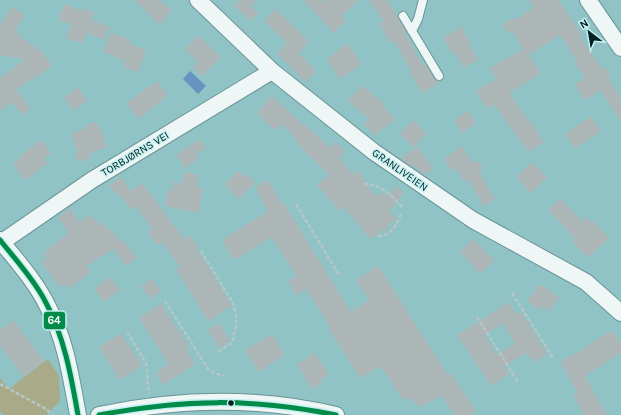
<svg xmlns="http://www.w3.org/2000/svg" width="621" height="415" viewBox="0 0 621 415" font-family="Karla,sans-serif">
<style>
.green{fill:#a8aa88}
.water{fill:#6693c1}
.building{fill:#adb6b7;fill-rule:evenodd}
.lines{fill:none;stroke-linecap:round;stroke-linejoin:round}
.lane-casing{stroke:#6a9496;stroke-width:10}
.street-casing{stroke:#6a9496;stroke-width:18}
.path{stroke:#b7c6c7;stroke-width:2.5;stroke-dasharray:4 2;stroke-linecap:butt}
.lane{stroke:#eef6f6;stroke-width:8}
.street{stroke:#eef6f6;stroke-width:16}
.bus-1-casing{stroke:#c4f0f1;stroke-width:8}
.bus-1{stroke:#018b48;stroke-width:5}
.bus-dot{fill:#032123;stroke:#c4f0f1;stroke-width:1.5}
.labels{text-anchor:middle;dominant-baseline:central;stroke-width:3;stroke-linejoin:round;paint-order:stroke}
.street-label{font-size:11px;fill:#032123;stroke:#c4f0f1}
.line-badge{stroke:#c4f0f1;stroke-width:1.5}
.badge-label{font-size:11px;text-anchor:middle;font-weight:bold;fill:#fff}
</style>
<rect width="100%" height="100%" fill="#90c3c5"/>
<path class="green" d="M 48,359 L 59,376 L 60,401 L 46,415 L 3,415 L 0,411 L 0,378 L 9,389 Z"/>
<path class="water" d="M 190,71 L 206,86 L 198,94 L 183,79 Z"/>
<path class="building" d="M 135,0 L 159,0 L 172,10 L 160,25 Z
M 240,0 L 256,0 L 251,6 L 259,13 L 251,21 L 234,6 Z
M 303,0 L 321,0 L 325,2 L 328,0 L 359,0 L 341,16 L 346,21 L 334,33 Z
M 368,0 L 387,0 L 407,33 L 405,34 L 417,55 L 423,65 L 425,64 L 438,83 L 422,93 L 410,73 L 412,72 L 396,45 L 400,41 L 395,44 L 394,41 L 391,43 L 379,24 L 384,20 Z
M 529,0 L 559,0 L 581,34 L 579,35 L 591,53 L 602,69 L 605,67 L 612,76 L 608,78 L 621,99 L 621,122 L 600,90 L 585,100 L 575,84 L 585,78 L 575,63 L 577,61 L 560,35 L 529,55 L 541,74 L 510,92 L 510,94 L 530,123 L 531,122 L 544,142 L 528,152 L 494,104 L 487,109 L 476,91 L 496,79 L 490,68 L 523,49 L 512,31 L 508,33 L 502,24 L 513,18 L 514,20 L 534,8 Z
M 64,4 L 83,11 L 84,9 L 94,12 L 91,20 L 110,27 L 104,40 L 86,33 L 83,44 L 66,38 L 71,24 L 58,20 Z
M 12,7 L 25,15 L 15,30 L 19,33 L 18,35 L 40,51 L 41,50 L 52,66 L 16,90 L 30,108 L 22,115 L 12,102 L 0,111 L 0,78 L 25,59 L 0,55 L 0,25 Z
M 276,9 L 309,42 L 299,53 L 316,71 L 305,82 L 277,53 L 287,43 L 264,21 Z
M 461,27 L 470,43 L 469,44 L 478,60 L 464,68 L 455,52 L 452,54 L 443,38 Z
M 111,33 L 131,40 L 129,44 L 146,50 L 138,73 L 123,67 L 125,61 L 103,52 Z
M 198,35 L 221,58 L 202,76 L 193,67 L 198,62 L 184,49 Z
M 348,43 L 360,62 L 360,66 L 340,79 L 327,59 Z
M 157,81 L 167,94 L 165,96 L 166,98 L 138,119 L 126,103 Z
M 362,85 L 384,104 L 383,106 L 396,119 L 375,135 L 364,125 L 369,119 L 348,101 Z
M 78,87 L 87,100 L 73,111 L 64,98 Z
M 272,96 L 303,125 L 304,124 L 310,129 L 330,148 L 335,142 L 345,151 L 339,158 L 353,175 L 358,170 L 365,179 L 363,180 L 377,197 L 383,192 L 387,197 L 396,186 L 404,193 L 389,211 L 396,219 L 387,226 L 387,231 L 382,230 L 371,239 L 344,207 L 339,211 L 317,185 L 329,175 L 296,143 L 298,141 L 282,124 L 276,131 L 257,113 Z
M 468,111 L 476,123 L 462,133 L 454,120 Z
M 591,116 L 601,131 L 575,149 L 565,134 Z
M 413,120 L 427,133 L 414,147 L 400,134 Z
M 96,122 L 101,129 L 107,147 L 90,153 L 91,158 L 79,162 L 74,155 L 78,152 L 71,133 L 87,128 L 85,125 Z
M 200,139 L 206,148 L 195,155 L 198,159 L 185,168 L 176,155 Z
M 41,140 L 51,153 L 44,159 L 48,163 L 25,180 L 13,164 L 20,158 L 19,157 Z
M 417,146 L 433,168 L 424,175 L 421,172 L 415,165 L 412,167 L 405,162 L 402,158 Z
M 462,146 L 473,163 L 478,161 L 483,169 L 479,172 L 495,199 L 484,206 L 468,180 L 464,182 L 456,168 L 452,171 L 444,159 Z
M 532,162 L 547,177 L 531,193 L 516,177 Z
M 238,171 L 244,177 L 247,174 L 255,183 L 239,199 L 225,184 Z
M 184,172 L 199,175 L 197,187 L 203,188 L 198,213 L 165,206 L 168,190 L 172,190 L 173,182 L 182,184 Z
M 122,177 L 130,191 L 142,183 L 184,239 L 190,235 L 198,247 L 196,248 L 232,306 L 208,321 L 176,269 L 180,266 L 162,242 L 157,245 L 147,232 L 152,229 L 136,206 L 131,210 L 118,192 L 115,194 L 109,185 Z
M 268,180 L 281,203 L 283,202 L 351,312 L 369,300 L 356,280 L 378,266 L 448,375 L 451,373 L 476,411 L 471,415 L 455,415 L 441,395 L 421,407 L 408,397 L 403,400 L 382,368 L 380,369 L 379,367 L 360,378 L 328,327 L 330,326 L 306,289 L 296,295 L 288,281 L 296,276 L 272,237 L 234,260 L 222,240 L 268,211 L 255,187 Z
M 560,198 L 582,221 L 586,217 L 591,222 L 593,221 L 609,238 L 588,258 L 572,241 L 575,238 L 548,210 Z
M 71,209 L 79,222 L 91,215 L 94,221 L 96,219 L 99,224 L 102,222 L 107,230 L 111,230 L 120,242 L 123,240 L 137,258 L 126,266 L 113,249 L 86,266 L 91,272 L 69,289 L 65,284 L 60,287 L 41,262 L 47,258 L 43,253 L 69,233 L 58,217 Z
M 474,239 L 494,261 L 480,274 L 460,251 Z
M 110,277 L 120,290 L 104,302 L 94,289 Z
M 152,279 L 161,291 L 150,299 L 141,287 Z
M 540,284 L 559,298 L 550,311 L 542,306 L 540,310 L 527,301 Z
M 509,302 L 517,315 L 520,311 L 547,354 L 533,363 L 527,353 L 504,366 L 509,374 L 491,386 L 457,335 ZM 503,323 L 515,344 L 497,355 L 484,335 Z
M 161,304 L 189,347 L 186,349 L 195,364 L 163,385 L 156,373 L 169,364 L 139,318 Z
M 13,320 L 44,361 L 24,377 L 0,345 L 0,330 Z
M 219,323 L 230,341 L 219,348 L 208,330 Z
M 610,331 L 612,334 L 614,333 L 621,343 L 621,353 L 585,376 L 607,415 L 584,415 L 573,395 L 577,392 L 560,362 L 589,346 L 588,345 Z
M 121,333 L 142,366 L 120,380 L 99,347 Z
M 272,334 L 285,355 L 258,372 L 245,350 Z
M 315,353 L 329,374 L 320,380 L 322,383 L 312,389 L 297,364 Z"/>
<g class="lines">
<defs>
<path id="lane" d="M 403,16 L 439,76
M 412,31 L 418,19 L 423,0"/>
<path id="street" d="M 198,0 L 272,71 L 374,152 L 473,220 L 586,282 L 621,313
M 588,0 L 621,48
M 0,240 C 17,261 36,282 48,307 C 66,340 71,378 78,415
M 2,242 L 92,180 L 272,71
M 99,415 C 179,398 256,396 336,415"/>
</defs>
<use href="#lane" class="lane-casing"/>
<use href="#street" class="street-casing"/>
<path class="path" d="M 364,183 C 385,187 389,193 403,208
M 296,204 L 339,275
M 378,236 C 390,237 397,224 401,214
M 201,251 L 233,303 L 236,315 L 236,326 L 232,343 L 216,353
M 512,293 L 554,359
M 165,301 L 208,369 L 214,373 L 224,376
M 477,317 L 518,382
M 127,332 L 146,363 L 149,394
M 0,384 L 46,409 L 53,415"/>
<use href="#lane" class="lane"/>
<use href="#street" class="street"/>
<defs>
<path id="bus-1" d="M 0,240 C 15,259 32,277 44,299 C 64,335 71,375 78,415
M 99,415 C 184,399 251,398 336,415"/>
</defs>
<use href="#bus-1" class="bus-1-casing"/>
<use href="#bus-1" class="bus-1"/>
</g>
<circle class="bus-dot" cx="231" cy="403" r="3.5"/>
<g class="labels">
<g class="street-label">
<text transform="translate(135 154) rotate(-31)">TORBJØRNS VEI</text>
<text transform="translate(400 170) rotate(35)">GRANLIVEIEN</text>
</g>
</g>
<rect class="line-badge" x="43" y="311" width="23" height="19" rx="4" fill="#018b48"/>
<g class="badge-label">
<text x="54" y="324">64</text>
</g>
<g transform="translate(589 32) rotate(329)" stroke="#c4f0f1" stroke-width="3" paint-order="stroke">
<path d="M0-3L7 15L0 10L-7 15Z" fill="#032123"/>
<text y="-6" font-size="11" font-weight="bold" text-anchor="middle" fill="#032123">N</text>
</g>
</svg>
